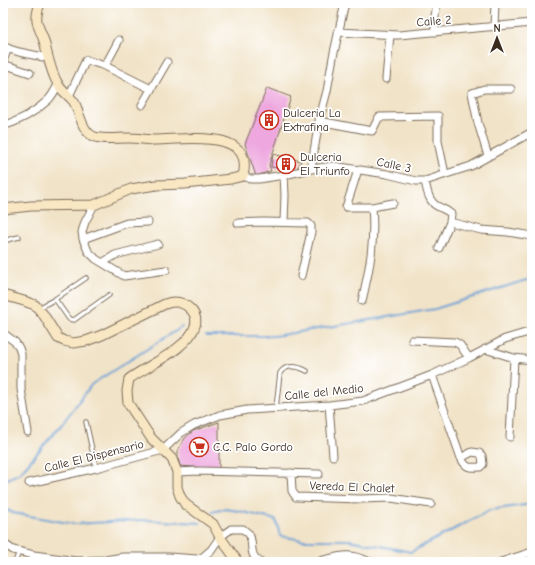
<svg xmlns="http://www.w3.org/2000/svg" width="535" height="565" viewBox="0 0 535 565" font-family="'Comic Neue',sans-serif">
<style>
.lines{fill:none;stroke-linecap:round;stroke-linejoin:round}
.stream{stroke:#669fd5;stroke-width:2}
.building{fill:#eea8df}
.service-casing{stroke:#7b6b59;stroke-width:5.5}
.minor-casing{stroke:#7b6b59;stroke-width:9}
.secondary-casing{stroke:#7b6b59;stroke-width:11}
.service{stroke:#fff;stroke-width:3.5}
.minor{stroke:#fff;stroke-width:7}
.secondary{stroke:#f9e7c3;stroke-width:9}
.labels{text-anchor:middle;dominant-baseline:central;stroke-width:3.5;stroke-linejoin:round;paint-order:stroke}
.street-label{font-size:12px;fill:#3b2a1e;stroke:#fff}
.poi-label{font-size:12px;fill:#3b2a1e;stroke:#fff;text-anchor:start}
</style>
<rect width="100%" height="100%" fill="#fff"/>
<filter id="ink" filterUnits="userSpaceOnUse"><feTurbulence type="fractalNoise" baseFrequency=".025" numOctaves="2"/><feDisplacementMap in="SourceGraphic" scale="8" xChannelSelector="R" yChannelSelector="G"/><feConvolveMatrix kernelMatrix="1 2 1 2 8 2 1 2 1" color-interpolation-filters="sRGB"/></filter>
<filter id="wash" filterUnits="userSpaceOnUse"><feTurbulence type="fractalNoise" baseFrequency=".012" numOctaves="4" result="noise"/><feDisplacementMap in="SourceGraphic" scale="16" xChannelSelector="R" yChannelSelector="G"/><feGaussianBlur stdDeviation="0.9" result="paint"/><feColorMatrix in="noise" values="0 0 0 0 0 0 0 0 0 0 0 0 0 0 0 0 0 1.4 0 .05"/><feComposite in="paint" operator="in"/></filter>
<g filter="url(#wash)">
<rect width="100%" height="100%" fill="#f1e3c7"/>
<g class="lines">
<path class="stream" d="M 206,336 L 275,336 L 435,309 L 523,281 L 532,279
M 3,481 L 20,473 L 62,424 L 92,384 L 182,327
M 3,508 L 13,513 L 74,524 L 145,520 L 200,523
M 212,512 L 225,509 L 239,511 L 276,520 L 280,536 L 303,540 L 349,540 L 411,552 L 490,510 L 532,504"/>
</g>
<g id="blocks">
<path class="building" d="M 267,88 L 291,97 L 269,165 L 271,171 L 256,176 L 245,144 Z
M 273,154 L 301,161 L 297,169 L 284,169 L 271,167 Z
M 219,422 L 219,469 L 180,466 L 178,458 L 178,450 L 185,438 L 193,431 Z"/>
</g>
</g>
<g filter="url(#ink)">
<use href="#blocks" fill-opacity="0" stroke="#7b6b59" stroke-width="1"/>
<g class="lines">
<defs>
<path id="service" d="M 3,241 L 19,237
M 55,299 L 69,319 L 74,320 L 109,295
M 39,308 L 55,299 L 86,278
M 276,408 L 280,373 C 286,364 298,366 307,371
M 86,422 L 96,468
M 15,562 L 19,552"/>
<path id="minor" d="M 494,27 L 495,3
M 338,32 L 399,35 L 532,23
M 436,32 L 434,23 L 437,3
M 3,47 L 19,52 L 48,58
M 3,61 L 8,48
M 3,64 L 30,73
M 105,66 L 119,40
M 386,79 L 390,35
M 69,96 L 86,60 L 105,66 L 151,89
M 142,105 L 167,62
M 319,121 L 372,131 L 379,117 L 438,116 L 438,141 L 445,174
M 3,126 C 19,121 35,112 47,101 C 52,97 55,90 58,85
M 488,156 L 478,123 L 472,93 L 484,89 L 511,89
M 311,169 L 319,121 L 327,91 L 333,57 L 345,3
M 358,170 L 351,192 L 346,207 L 372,207 L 393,203
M 284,175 L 285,195 L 284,222
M 243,176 L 251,179 L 259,179 L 284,175 L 311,169 L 333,166 L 387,174 L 416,181 L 425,181 L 471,166 L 532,132
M 425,181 C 427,191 429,203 439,207 C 443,209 447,210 451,214 L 450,222 L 439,248
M 94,205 L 85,222 L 82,232 L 83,239 L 88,251 L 96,259 L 124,276 L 166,270
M 450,222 L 481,230 L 508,232 L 532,236
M 238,223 L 263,222 L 308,223 L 311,226 L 311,232 L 301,276
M 83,239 L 127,223 L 148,222
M 104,262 L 115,255 L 158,244
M 362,301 C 370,267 375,241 372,207
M 3,333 L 15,342 L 19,348 L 21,354 L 21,389 L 28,432
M 412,340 L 455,342 L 460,345 L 469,358
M 485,349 L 514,358 L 532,360
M 432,375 L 461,458 C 466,468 469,468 480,467 L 483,464 L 482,456 L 479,453 L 472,452 L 461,458
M 329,405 L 333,456
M 510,437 L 514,358
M 177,472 L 199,471 L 319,474
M 291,473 L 292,491 L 296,497 L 361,499 L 391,498 L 431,504
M 29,483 L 96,468 L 163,450 L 181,433 L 194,425 L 220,415 L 247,410 L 329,405 L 363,401 L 432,375 L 469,358 L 505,339 L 532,331
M 3,543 L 13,550 L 34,555 L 76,561 L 105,560 L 123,557 L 169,557 L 197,559 L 203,557 L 211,550 L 220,537 L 231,529 L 243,529 C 245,531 247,532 249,534 C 254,542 248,556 260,562
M 315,562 C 340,557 346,551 370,562
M 501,562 L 532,552"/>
<path id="secondary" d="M 3,209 L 31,206 L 94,205 L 131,189 L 156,185 L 185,184 L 231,179 L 243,176 C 255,127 183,140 156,140 C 147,140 138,138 129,138 C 117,138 106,140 95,137 C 82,133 80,113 74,102 C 69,95 61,91 58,84 C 50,71 48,55 44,41 C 42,34 38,28 37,21 C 36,15 38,9 40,3
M 3,295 L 24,301 L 35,305 L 43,314 L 58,338 L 64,341 L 73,343 L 86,341 L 102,335 L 165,304 C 168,303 171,302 174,302 C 186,302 199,313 195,326 C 188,349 148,365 129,379 L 127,391 L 128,403 L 151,438 L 172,459 L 177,472 L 177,487 L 180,496 L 185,504 L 213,524 L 220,537 L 238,562"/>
</defs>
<use href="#service" class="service-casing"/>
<use href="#minor" class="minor-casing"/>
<use href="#secondary" class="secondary-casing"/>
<use href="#service" class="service"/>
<use href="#minor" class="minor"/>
<use href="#secondary" class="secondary"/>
</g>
</g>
<defs>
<symbol id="building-ring" viewBox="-11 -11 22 22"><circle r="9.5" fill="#fff" stroke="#c8321e" stroke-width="1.5"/><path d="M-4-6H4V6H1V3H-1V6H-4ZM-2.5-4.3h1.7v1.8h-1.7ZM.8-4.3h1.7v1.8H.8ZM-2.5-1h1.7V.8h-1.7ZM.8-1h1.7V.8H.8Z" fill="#c8321e"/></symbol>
<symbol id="supermarket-ring" viewBox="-11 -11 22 22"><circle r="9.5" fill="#fff" stroke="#c8321e" stroke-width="1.5"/><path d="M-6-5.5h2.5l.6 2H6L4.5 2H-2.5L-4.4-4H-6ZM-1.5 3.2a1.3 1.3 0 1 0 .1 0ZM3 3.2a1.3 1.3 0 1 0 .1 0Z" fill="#c8321e"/></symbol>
</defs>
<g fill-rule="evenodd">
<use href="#building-ring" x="258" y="109" width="22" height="22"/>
<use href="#building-ring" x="275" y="153" width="22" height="22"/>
<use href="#supermarket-ring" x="188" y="436" width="22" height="22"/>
</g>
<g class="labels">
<g class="street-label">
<text transform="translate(434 21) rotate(-5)">Calle 2</text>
<text transform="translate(394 165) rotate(12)">Calle 3</text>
<text transform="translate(324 392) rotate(-6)">Calle del Medio</text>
<text transform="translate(94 456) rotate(-14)">Calle El Dispensario</text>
<text transform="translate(352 487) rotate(2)">Vereda El Chalet</text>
</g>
<g class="poi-label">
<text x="283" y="113">Dulceria La<tspan x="283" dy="14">Extrafina</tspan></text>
<text x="300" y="157">Dulceria<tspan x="300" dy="14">El Triunfo</tspan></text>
<text x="213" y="447">C.C. Palo Gordo</text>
</g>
</g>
<rect width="535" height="565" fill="none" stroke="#fff" stroke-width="16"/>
<g transform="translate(497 38)" stroke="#ffffff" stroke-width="3" paint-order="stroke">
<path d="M0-3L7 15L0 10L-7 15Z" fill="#3b2a1e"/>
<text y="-6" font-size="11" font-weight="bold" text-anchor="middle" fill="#3b2a1e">N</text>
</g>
</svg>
